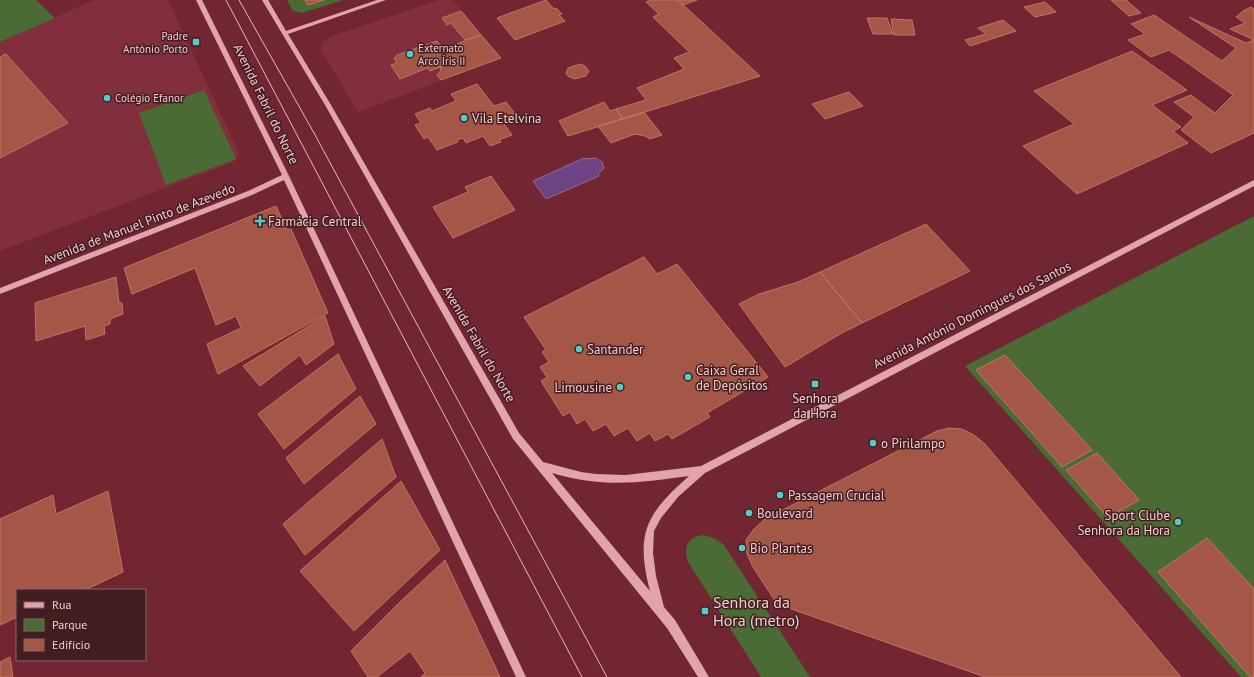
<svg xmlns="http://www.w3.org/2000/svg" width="1254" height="677" viewBox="0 0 1254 677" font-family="'PT Sans',sans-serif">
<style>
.built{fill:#822f3d}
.green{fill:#4a6b33}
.water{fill:#6e4383;stroke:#976b99}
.building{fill:#a45746;stroke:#c47361}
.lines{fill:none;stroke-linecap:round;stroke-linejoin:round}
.secondary{fill:#e1a4a9;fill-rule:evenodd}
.tram{stroke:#eab9bd;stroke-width:1}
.poi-dot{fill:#53cdcb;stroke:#401e22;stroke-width:1.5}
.labels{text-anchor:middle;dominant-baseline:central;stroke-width:3;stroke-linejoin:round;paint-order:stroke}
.far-poi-label{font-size:11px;fill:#f8c9cc;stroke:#401e22;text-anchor:start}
.street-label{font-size:13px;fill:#f8c9cc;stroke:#401e22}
.poi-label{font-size:13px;fill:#f8c9cc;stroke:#401e22;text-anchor:start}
.near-poi-label{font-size:16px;fill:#f8c9cc;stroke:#401e22;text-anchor:start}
</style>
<rect width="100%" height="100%" fill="#712632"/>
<path class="built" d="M 94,0 L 168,0 L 239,153 L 238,158 L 233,162 L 0,251 L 0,42 Z
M 439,0 L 453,0 L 501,58 L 358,112 L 321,50 L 322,43 L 332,36 Z"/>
<path class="green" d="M 0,0 L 36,0 L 55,18 L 0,42 Z
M 287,0 L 343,0 L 302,13 L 293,11 Z
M 204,90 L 236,159 L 166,185 L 139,113 Z
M 1254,216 L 1254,677 L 1241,677 L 965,366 Z
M 704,535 L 716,539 L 724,545 L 810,677 L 761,677 L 688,562 C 683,548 687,536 704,535 Z"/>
<path class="water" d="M 584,158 L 586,159 L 596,158 L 602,162 L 604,168 L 598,174 L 599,176 L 546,199 L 533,181 Z"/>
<path class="building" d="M 305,0 L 324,0 L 308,5 Z
M 546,0 L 554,9 L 556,8 L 562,14 L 559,15 L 565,21 L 515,40 L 497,18 Z
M 651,0 L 678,0 L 760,76 L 623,119 L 616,109 L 646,100 L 637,88 L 684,69 L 674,58 L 689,52 L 653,17 L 659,14 L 646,2 Z
M 678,0 L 697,0 L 683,5 Z
M 1111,0 L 1126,0 L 1141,13 L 1129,16 Z
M 1045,2 L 1056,12 L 1035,17 L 1024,7 Z
M 1251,7 L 1254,9 L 1254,133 L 1211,153 L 1181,130 L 1194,117 L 1174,102 L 1191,95 L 1215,113 L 1233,95 L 1169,50 L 1151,57 L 1128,40 L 1145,34 L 1131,24 L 1154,15 L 1222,61 L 1236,48 L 1189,17 L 1246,43 L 1254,40 L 1230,29 L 1245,23 L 1236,17 L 1243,11 Z
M 461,11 L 481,35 L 465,40 L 451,23 L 447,25 L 442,18 Z
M 867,18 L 887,18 L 893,34 L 873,34 Z
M 891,19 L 912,20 L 915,35 L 894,35 Z
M 1003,20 L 1016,31 L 970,46 L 965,40 L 986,34 L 978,28 Z
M 481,35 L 501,58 L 441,80 L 437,75 L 441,70 L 440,67 L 464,58 L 454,45 Z
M 437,41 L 443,49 L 454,45 L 464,58 L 430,71 L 427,68 L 400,79 L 391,65 L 397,63 L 394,58 L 397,55 Z
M 1132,51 L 1187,90 L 1152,105 L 1181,127 L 1173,131 L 1188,143 L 1077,194 L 1023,146 L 1074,124 L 1034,91 Z
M 6,54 L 68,123 L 0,158 L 0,57 Z
M 580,64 L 585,66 L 589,71 L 586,76 L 574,79 L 568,76 L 566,73 L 568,68 Z
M 477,84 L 494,106 L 506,102 L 516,115 L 502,121 L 512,135 L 499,140 L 501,142 L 490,146 L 483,136 L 466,143 L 463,138 L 457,140 L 458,142 L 437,150 L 428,137 L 424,139 L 415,125 L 421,123 L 415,114 L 430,108 L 432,111 L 456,101 L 451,94 Z
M 849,92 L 863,106 L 825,119 L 812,104 Z
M 604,102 L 610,111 L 616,109 L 623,119 L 568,136 L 559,121 Z
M 644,112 L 662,135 L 650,139 L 645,136 L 635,134 L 611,143 L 598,126 Z
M 491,176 L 515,210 L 453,238 L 433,207 L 468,192 L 465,187 Z
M 276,206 L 287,230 L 291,229 L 328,313 L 218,374 L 207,344 L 241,328 L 236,316 L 216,325 L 195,268 L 132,294 L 124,268 Z
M 926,224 L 970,271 L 862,323 L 820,272 Z
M 644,257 L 657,274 L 677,264 L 768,377 L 707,413 L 710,417 L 672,439 L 668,434 L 655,441 L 650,433 L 637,441 L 628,428 L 614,436 L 606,424 L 593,431 L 585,419 L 577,424 L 570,412 L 563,416 L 541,381 L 547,377 L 540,367 L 549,362 L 542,352 L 546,350 L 524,317 Z
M 820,272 L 862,323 L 840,334 L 785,367 L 739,304 L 759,294 L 798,282 Z
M 116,277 L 119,303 L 122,303 L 123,314 L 110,319 L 110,324 L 104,326 L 105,334 L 86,340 L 85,326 L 36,341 L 35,303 Z
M 325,316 L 334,344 L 306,365 L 300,355 L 260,386 L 243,366 Z
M 338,354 L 356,389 L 284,449 L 258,414 Z
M 1005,355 L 1092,450 L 1062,467 L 976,370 Z
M 360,396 L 376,424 L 304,484 L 286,458 Z
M 949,428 L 962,429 L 974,435 L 985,444 L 1181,677 L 985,677 L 777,604 L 753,567 L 747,554 L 746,540 L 754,529 L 765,519 L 937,431 Z
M 382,439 L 396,477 L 305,555 L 283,524 Z
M 1097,453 L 1139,500 L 1108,518 L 1066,470 Z
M 401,481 L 440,550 L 354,631 L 300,571 Z
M 108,491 L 123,572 L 85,590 L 17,590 L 17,617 L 0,625 L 0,519 L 53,495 L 56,514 Z
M 1207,538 L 1254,589 L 1254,677 L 1250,677 L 1158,572 Z
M 445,560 L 500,677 L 421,677 L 425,673 L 410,651 L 377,677 L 368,677 L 351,651 L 401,601 Z
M 10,657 L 13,677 L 0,677 L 0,662 Z"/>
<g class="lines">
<path class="secondary" d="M 196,0 L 202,0 L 289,176 L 526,677 L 516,677 L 284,180 L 252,195 L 0,294 L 0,288 L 248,191 L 282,175 Z
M 262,0 L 268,0 L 286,31 L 377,0 L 386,0 L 288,34 L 331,105 L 519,433 L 543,462 L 581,472 L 596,474 L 626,475 L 701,466 L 1254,180 L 1254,186 L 705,473 L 678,497 L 661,518 L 654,531 L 653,553 L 656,576 L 664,607 L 675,620 L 709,677 L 698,677 L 667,628 L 513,439 L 325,105 ZM 552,473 C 603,488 638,483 689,476 C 646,514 635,533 650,591 Z"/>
<path class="tram" d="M 226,0 L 582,677
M 239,0 L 314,133 L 607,677"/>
</g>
<g class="poi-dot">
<rect x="192" y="38" width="8" height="8" rx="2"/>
<circle cx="410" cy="54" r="4"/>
<circle cx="107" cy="98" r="4"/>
<circle cx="464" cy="118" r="4"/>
<path d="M258 215h4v4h4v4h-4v4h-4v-4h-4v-4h4z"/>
<circle cx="579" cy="349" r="4"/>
<circle cx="688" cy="377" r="4"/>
<rect x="811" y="380" width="8" height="8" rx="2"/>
<circle cx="620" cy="387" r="4"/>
<circle cx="873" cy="443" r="4"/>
<circle cx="780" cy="495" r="4"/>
<circle cx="749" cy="513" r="4"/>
<circle cx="1178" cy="522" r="4"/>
<circle cx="742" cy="548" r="4"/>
<rect x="701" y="607" width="8" height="8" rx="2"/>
</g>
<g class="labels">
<g class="far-poi-label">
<text x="188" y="36" text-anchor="end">Padre<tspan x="188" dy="13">António Porto</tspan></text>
<text x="418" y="48">Externato<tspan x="418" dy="13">Arco Íris II</tspan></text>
<text x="115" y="98">Colégio Efanor</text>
</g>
<g class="street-label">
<text transform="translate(266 104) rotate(64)">Avenida Fabril do Norte</text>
<text transform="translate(139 224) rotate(-21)">Avenida de Manuel Pinto de Azevedo</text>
<text transform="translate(972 315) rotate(-27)">Avenida António Domingues dos Santos</text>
<text transform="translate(479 344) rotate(60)">Avenida Fabril do Norte</text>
</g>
<g class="poi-label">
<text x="472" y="118">Vila Etelvina</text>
<text x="268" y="221">Farmácia Central</text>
<text x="587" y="349">Santander</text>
<text x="696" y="370">Caixa Geral<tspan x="696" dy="15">de Depósitos</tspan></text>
<text x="612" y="387" text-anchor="end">Limousine</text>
<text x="815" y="398" text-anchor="middle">Senhora<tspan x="815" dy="15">da Hora</tspan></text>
<text x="881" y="443">o Pirilampo</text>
<text x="788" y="495">Passagem Crucial</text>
<text x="757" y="513">Boulevard</text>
<text x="1170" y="515" text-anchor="end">Sport Clube<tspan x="1170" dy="15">Senhora da Hora</tspan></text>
<text x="750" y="548">Bio Plantas</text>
</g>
<g class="near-poi-label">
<text x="713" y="602">Senhora da<tspan x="713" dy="18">Hora (metro)</tspan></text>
</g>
</g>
<rect x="16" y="589" width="130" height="72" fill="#401e22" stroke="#8a6266"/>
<rect x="24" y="602" width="20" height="6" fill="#e1a4a9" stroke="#8a6266"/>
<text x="52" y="609" font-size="12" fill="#f8c9cc">Rua</text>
<rect x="24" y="619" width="20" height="12" fill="#4a6b33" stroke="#8a6266"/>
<text x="52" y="629" font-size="12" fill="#f8c9cc">Parque</text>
<rect x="24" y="639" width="20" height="12" fill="#a45746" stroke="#8a6266"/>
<text x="52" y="649" font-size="12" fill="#f8c9cc">Edifício</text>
</svg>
